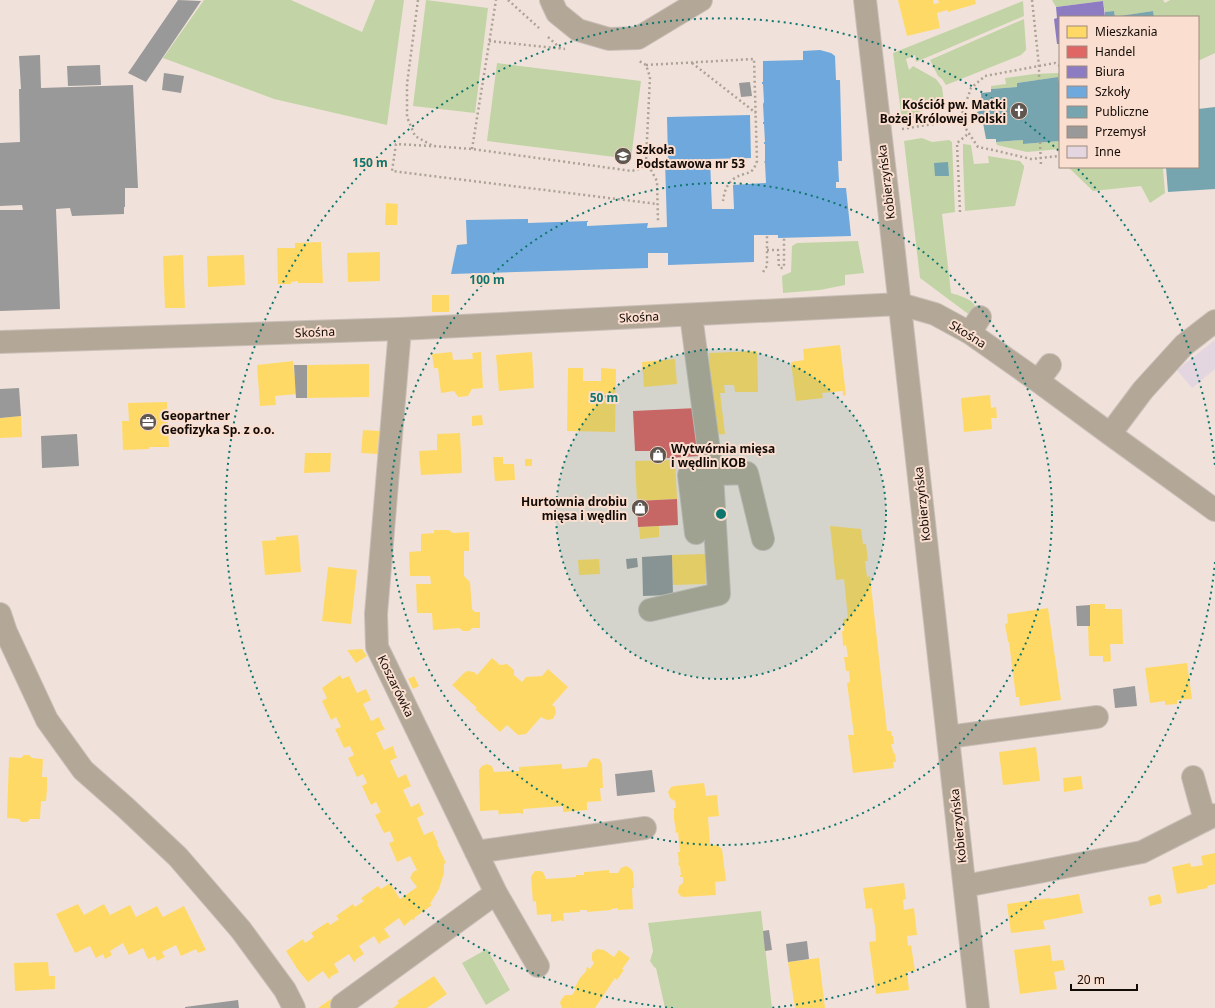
<svg xmlns="http://www.w3.org/2000/svg" width="1215" height="1008" viewBox="0 0 1215 1008" font-family="'Noto Sans',sans-serif">
<style>
.green{fill:#c2d4a6}
.homes{fill:#ffd966}
.shops{fill:#e06666}
.offices{fill:#8e7cc3}
.schools{fill:#6fa8dc}
.public{fill:#76a5af}
.industry{fill:#999}
.building{fill:#e3d6e0}
.lines{fill:none;stroke-linecap:round;stroke-linejoin:round}
.minor-casing{stroke:#cbc0ba;stroke-width:24}
.path{stroke:#aca295;stroke-width:2.5;stroke-dasharray:2 3;stroke-linecap:butt}
.minor{stroke:#b3a897;stroke-width:22}
.ring{fill:none;stroke:#0f766e;stroke-width:2;stroke-dasharray:2 4}
.labels{text-anchor:middle;dominant-baseline:central;stroke-width:4;stroke-linejoin:round;paint-order:stroke}
.poi-label{font-size:12px;font-weight:bold;fill:#130b06;stroke:#faded0;text-anchor:start}
.street-label{font-size:12px;fill:#130b06;stroke:#faded0}
.centre{fill:#0f766e;stroke:#faded0;stroke-width:2}
.ring-label{font-size:12px;text-anchor:middle;font-weight:bold;fill:#0f766e;stroke:#faded0;stroke-width:4;stroke-linejoin:round;paint-order:stroke}
</style>
<rect width="100%" height="100%" fill="#f0e2da"/>
<path class="green" d="M 204,0 L 291,0 L 362,32 L 375,0 L 404,0 L 387,125 L 274,99 L 163,58 Z
M 426,0 L 488,8 L 475,113 L 413,106 Z
M 1052,0 L 1163,0 L 1165,3 L 1170,0 L 1215,0 L 1215,53 L 1198,61 L 1198,17 L 1154,17 L 1153,11 L 1115,17 L 1114,11 L 1105,12 L 1103,1 L 1056,7 Z
M 1023,1 L 1024,16 L 916,62 L 915,55 L 906,59 L 909,70 L 913,66 L 936,79 L 942,87 L 944,103 L 929,107 L 919,112 L 919,117 L 902,120 L 893,53 Z
M 1024,19 L 1026,47 L 1026,50 L 1021,55 L 946,85 L 942,79 L 938,76 L 930,60 Z
M 497,63 L 641,81 L 631,159 L 487,141 Z
M 1058,73 L 1060,74 L 1060,87 L 1058,77 L 1017,83 L 1017,87 L 991,89 L 991,86 L 1006,84 L 1005,78 L 1034,74 Z
M 922,138 L 932,142 L 949,140 L 952,142 L 955,212 L 942,214 L 951,293 C 958,295 975,300 975,307 C 975,310 973,314 971,316 L 920,278 L 904,141 Z
M 1023,140 L 1023,144 L 1060,141 L 1060,149 L 1027,152 L 997,145 L 996,142 Z
M 963,144 L 971,145 L 974,164 L 989,163 L 988,156 L 1020,161 L 1024,166 L 1024,168 L 1015,206 L 965,211 L 963,159 Z
M 1068,167 L 1166,167 L 1163,168 L 1165,193 L 1150,203 L 1141,186 L 1093,191 Z
M 858,241 L 864,273 L 845,275 L 845,285 L 820,290 L 783,293 L 782,276 L 791,272 L 792,246 L 797,243 Z
M 761,911 L 772,1008 L 665,1008 L 656,968 L 654,967 L 650,961 L 653,951 L 648,923 Z
M 487,949 L 510,990 L 486,1005 L 462,963 Z"/>
<path class="homes" d="M 898,0 L 933,0 L 934,4 L 939,3 L 938,0 L 975,0 L 976,4 L 948,12 L 947,10 L 937,13 L 940,28 L 907,36 Z
M 386,203 L 398,204 L 397,225 L 385,225 Z
M 321,242 L 323,283 L 298,283 L 298,281 L 291,282 L 291,284 L 278,284 L 277,248 L 295,248 L 295,243 Z
M 380,252 L 380,281 L 348,282 L 347,253 Z
M 183,255 L 185,308 L 165,308 L 163,256 Z
M 244,255 L 245,285 L 208,287 L 207,256 Z
M 432,295 L 449,295 L 449,312 L 432,312 Z
M 840,345 L 846,395 L 843,396 L 843,391 L 822,393 L 823,398 L 796,401 L 791,362 L 804,360 L 803,349 Z
M 757,351 L 758,392 L 735,392 L 734,385 L 724,385 L 725,393 L 720,393 L 725,434 L 712,435 L 709,353 Z
M 452,352 L 453,360 L 473,359 L 472,353 L 481,352 L 483,388 L 472,389 L 468,396 L 458,397 L 454,391 L 441,393 L 438,368 L 434,368 L 432,354 Z
M 532,352 L 534,388 L 499,391 L 496,355 Z
M 675,359 L 677,384 L 644,387 L 642,362 Z
M 293,361 L 297,394 L 275,396 L 276,405 L 260,406 L 257,365 Z
M 369,364 L 369,397 L 307,398 L 307,365 Z
M 568,368 L 583,368 L 583,381 L 601,381 L 601,368 L 616,369 L 615,432 L 567,431 Z
M 990,395 L 991,408 L 996,407 L 997,418 L 991,418 L 992,429 L 964,432 L 961,398 Z
M 167,402 L 169,447 L 149,447 L 149,449 L 123,450 L 122,421 L 129,421 L 128,403 Z
M 482,415 L 483,425 L 472,426 L 472,416 Z
M 21,416 L 22,437 L 0,438 L 0,418 Z
M 363,430 L 379,431 L 378,454 L 361,453 Z
M 460,433 L 462,473 L 421,475 L 419,451 L 437,450 L 437,434 Z
M 305,453 L 331,453 L 330,472 L 304,473 Z
M 493,457 L 503,457 L 503,464 L 514,464 L 515,480 L 495,481 Z
M 525,459 L 532,459 L 532,466 L 525,466 Z
M 675,460 L 677,499 L 637,501 L 635,461 Z
M 659,526 L 659,537 L 640,539 L 639,527 Z
M 830,526 L 861,529 L 863,544 L 866,544 L 868,561 L 865,561 L 867,577 L 870,576 L 887,731 L 891,731 L 892,736 L 893,736 L 894,744 L 891,744 L 894,754 L 895,753 L 896,762 L 893,762 L 894,768 L 853,773 L 848,735 L 854,735 L 847,683 L 850,682 L 849,671 L 846,671 L 844,657 L 848,657 L 846,645 L 843,646 L 843,644 L 842,631 L 844,631 L 843,619 L 848,618 L 844,579 L 836,580 Z
M 434,530 L 449,530 L 453,533 L 469,532 L 469,551 L 464,551 L 464,576 L 470,582 L 472,609 L 475,612 L 480,612 L 480,628 L 472,628 L 469,631 L 463,631 L 459,628 L 433,630 L 432,613 L 417,613 L 416,584 L 431,584 L 430,576 L 410,576 L 409,552 L 421,551 L 421,534 L 434,533 Z
M 298,535 L 301,572 L 265,575 L 262,541 L 276,540 L 276,537 Z
M 705,554 L 706,584 L 673,585 L 672,555 Z
M 599,559 L 600,574 L 579,575 L 578,560 Z
M 328,567 L 357,570 L 351,624 L 322,621 Z
M 1090,604 L 1105,604 L 1105,609 L 1122,609 L 1123,644 L 1110,644 L 1111,661 L 1103,662 L 1103,656 L 1089,656 L 1088,626 L 1090,626 Z
M 1048,608 L 1061,700 L 1020,706 L 1019,697 L 1016,697 L 1009,642 L 1008,642 L 1005,624 L 1008,623 L 1007,614 Z
M 362,649 L 367,656 L 356,663 L 347,650 Z
M 492,658 L 500,665 L 507,664 L 514,670 L 514,675 L 522,682 L 526,677 L 542,676 L 548,669 L 568,687 L 552,705 L 555,707 L 556,713 L 553,719 L 547,720 L 541,717 L 526,734 L 518,735 L 507,725 L 500,732 L 475,709 L 477,708 L 452,685 L 464,673 L 467,671 L 474,672 L 477,675 Z
M 1187,663 L 1192,699 L 1177,700 L 1177,704 L 1165,705 L 1165,701 L 1150,703 L 1145,668 Z
M 340,675 L 342,679 L 349,676 L 357,693 L 366,689 L 371,700 L 363,704 L 371,721 L 379,717 L 383,727 L 384,727 L 385,729 L 376,733 L 384,750 L 393,746 L 396,756 L 398,757 L 390,761 L 398,778 L 406,774 L 410,784 L 411,786 L 403,790 L 411,807 L 419,803 L 423,813 L 425,814 L 417,818 L 424,835 L 433,831 L 433,833 L 438,843 L 437,844 L 446,863 L 444,864 L 444,873 L 439,889 L 430,904 L 432,905 L 414,918 L 415,919 L 413,920 L 412,919 L 404,926 L 399,918 L 384,929 L 390,937 L 380,942 L 381,943 L 379,944 L 374,936 L 359,946 L 364,954 L 355,960 L 356,961 L 354,962 L 349,954 L 334,964 L 339,972 L 330,977 L 331,978 L 329,979 L 323,971 L 308,982 L 298,970 L 286,951 L 303,939 L 305,943 L 314,937 L 311,933 L 328,922 L 330,925 L 339,919 L 336,916 L 353,904 L 355,907 L 364,901 L 361,898 L 378,886 L 381,889 L 390,883 L 400,899 L 417,887 L 410,878 L 413,872 L 417,870 L 410,856 L 397,862 L 389,843 L 394,841 L 390,831 L 384,833 L 375,815 L 381,812 L 376,802 L 371,805 L 362,786 L 367,783 L 363,774 L 357,777 L 348,758 L 354,755 L 350,746 L 344,748 L 335,729 L 341,727 L 336,717 L 331,720 L 322,701 L 327,698 L 322,688 Z
M 414,676 L 419,686 L 413,689 L 408,679 Z
M 1036,747 L 1040,781 L 1003,785 L 999,752 Z
M 24,755 L 29,755 L 32,758 L 43,759 L 42,777 L 47,777 L 47,789 L 46,801 L 41,801 L 40,819 L 30,819 L 27,822 L 21,822 L 19,819 L 7,818 L 9,757 L 21,758 Z
M 593,758 L 599,759 L 602,764 L 603,788 L 600,788 L 601,801 L 587,802 L 587,810 L 563,812 L 563,806 L 523,809 L 523,814 L 521,814 L 521,813 L 501,814 L 499,815 L 498,810 L 480,811 L 479,770 L 482,766 L 487,764 L 489,765 L 492,766 L 494,772 L 519,771 L 519,767 L 562,764 L 562,769 L 587,767 L 589,761 Z
M 1081,776 L 1083,789 L 1064,792 L 1063,778 Z
M 704,783 L 706,796 L 717,795 L 719,816 L 708,817 L 710,845 L 717,845 L 722,849 L 726,881 L 715,882 L 716,895 L 682,897 L 678,893 L 678,891 L 679,886 L 683,883 L 683,877 L 680,877 L 680,875 L 681,875 L 680,866 L 679,866 L 678,863 L 679,863 L 678,854 L 677,852 L 680,852 L 678,832 L 676,833 L 675,831 L 676,831 L 674,819 L 674,810 L 673,808 L 676,808 L 675,801 L 670,798 L 668,792 L 671,787 L 674,786 Z
M 1215,853 L 1215,884 L 1207,886 L 1208,888 L 1177,894 L 1172,867 L 1190,863 L 1191,867 L 1203,865 L 1201,856 Z
M 626,866 L 630,868 L 633,872 L 634,888 L 632,888 L 633,909 L 618,910 L 618,908 L 611,909 L 611,910 L 587,912 L 587,910 L 580,910 L 580,912 L 563,913 L 564,921 L 562,921 L 562,920 L 551,922 L 551,914 L 537,915 L 536,901 L 533,902 L 531,877 L 532,875 L 535,871 L 540,871 L 543,872 L 546,879 L 576,877 L 576,875 L 584,875 L 584,872 L 586,872 L 609,870 L 609,873 L 618,873 L 621,868 Z
M 904,883 L 906,899 L 903,900 L 904,910 L 914,908 L 917,935 L 907,936 L 908,946 L 911,945 L 915,971 L 907,972 L 909,990 L 876,994 L 869,942 L 876,941 L 875,926 L 872,908 L 866,909 L 863,888 Z
M 1079,894 L 1083,913 L 1043,921 L 1045,929 L 1011,933 L 1007,904 L 1050,898 L 1050,899 Z
M 1160,894 L 1162,903 L 1150,906 L 1148,897 Z
M 78,904 L 84,915 L 104,904 L 110,915 L 130,905 L 136,917 L 157,906 L 163,917 L 184,906 L 206,950 L 198,953 L 196,949 L 181,956 L 176,945 L 162,952 L 165,957 L 157,961 L 155,956 L 148,959 L 143,948 L 129,955 L 123,943 L 110,951 L 112,955 L 105,959 L 103,954 L 96,958 L 90,946 L 75,953 L 56,914 Z
M 1050,945 L 1052,961 L 1063,960 L 1065,970 L 1054,972 L 1057,989 L 1020,994 L 1014,950 Z
M 597,949 L 604,950 L 614,957 L 619,950 L 630,958 L 622,969 L 624,970 L 617,980 L 615,978 L 595,1008 L 562,1008 L 560,1003 L 561,1000 L 565,995 L 572,995 L 576,989 L 574,988 L 574,987 L 575,987 L 580,978 L 587,970 L 586,969 L 587,967 L 590,969 L 594,963 L 592,960 L 592,953 Z
M 819,958 L 825,1008 L 795,1008 L 788,962 Z
M 48,962 L 49,976 L 55,976 L 55,989 L 15,991 L 14,963 Z
M 434,976 L 447,994 L 427,1008 L 393,1008 L 399,1003 L 397,1001 Z
M 331,999 L 338,1008 L 318,1008 Z"/>
<path class="shops" d="M 697,408 L 700,456 L 651,459 L 650,451 L 635,451 L 633,411 Z
M 677,499 L 678,525 L 638,527 L 637,501 Z"/>
<path class="offices" d="M 1103,1 L 1105,17 L 1060,17 L 1060,44 L 1057,44 L 1054,19 L 1057,18 L 1056,7 Z"/>
<path class="schools" d="M 820,50 L 831,53 L 835,56 L 836,80 L 840,80 L 842,161 L 838,161 L 839,182 L 836,182 L 836,188 L 846,188 L 851,236 L 778,238 L 778,235 L 754,235 L 754,262 L 668,265 L 668,253 L 648,253 L 648,268 L 451,274 L 457,245 L 467,244 L 466,220 L 528,219 L 528,223 L 588,221 L 588,222 L 587,222 L 587,226 L 648,223 L 647,228 L 667,227 L 665,160 L 668,160 L 667,117 L 750,115 L 751,158 L 710,159 L 712,209 L 734,209 L 733,185 L 766,183 L 765,163 L 764,162 L 765,161 L 765,144 L 764,144 L 764,142 L 765,142 L 764,124 L 763,124 L 763,122 L 764,122 L 763,104 L 764,102 L 763,84 L 762,84 L 762,82 L 763,82 L 763,61 L 803,60 L 803,51 Z"/>
<path class="public" d="M 1114,11 L 1115,17 L 1105,17 L 1105,12 Z
M 1153,11 L 1154,17 L 1120,17 L 1120,16 Z
M 1058,77 L 1060,87 L 1060,141 L 1023,144 L 1023,140 L 996,142 L 996,139 L 986,139 L 983,123 L 978,122 L 976,114 L 977,112 L 982,110 L 981,93 L 991,92 L 991,89 L 1017,87 L 1017,83 Z
M 1215,107 L 1215,189 L 1168,192 L 1166,167 L 1198,167 L 1198,109 Z
M 948,162 L 949,176 L 935,176 L 934,163 Z"/>
<path class="industry" d="M 178,0 L 201,1 L 146,82 L 128,73 Z
M 40,55 L 41,88 L 133,85 L 138,188 L 125,188 L 125,207 L 124,207 L 124,214 L 72,216 L 70,208 L 56,209 L 60,309 L 0,311 L 0,210 L 23,210 L 22,205 L 0,206 L 0,143 L 20,142 L 19,89 L 21,89 L 19,56 Z
M 100,65 L 101,85 L 68,86 L 67,66 Z
M 164,73 L 184,76 L 181,93 L 162,90 Z
M 750,82 L 752,96 L 741,97 L 739,83 Z
M 294,365 L 307,365 L 307,398 L 296,398 Z
M 19,388 L 21,416 L 0,418 L 0,389 Z
M 77,434 L 79,466 L 42,468 L 41,436 Z
M 672,555 L 673,595 L 643,596 L 642,557 Z
M 637,558 L 638,567 L 627,569 L 626,559 Z
M 1090,605 L 1090,626 L 1077,626 L 1076,606 Z
M 1135,686 L 1137,706 L 1115,708 L 1113,689 Z
M 652,770 L 655,792 L 617,796 L 615,774 Z
M 769,930 L 772,950 L 765,951 L 763,931 Z
M 807,941 L 809,959 L 788,962 L 786,944 Z
M 238,1000 L 239,1008 L 185,1008 L 185,1007 Z"/>
<path class="building" d="M 1215,340 L 1215,369 L 1192,388 L 1177,370 Z"/>
<g class="lines">
<defs>
<path id="minor" d="M 551,0 L 557,13 L 578,30 L 609,39 L 638,38 L 701,0
M 865,0 L 889,208 L 978,1008
M 400,329 L 376,614 L 377,647 L 496,893 L 538,966
M 970,333 L 980,317
M 0,342 L 400,329 L 900,304 L 935,314 L 970,333 L 1038,381 L 1110,434 L 1215,510
M 1038,381 L 1050,365
M 1110,434 L 1143,390 L 1184,345 L 1215,321
M 696,533 L 689,475 L 747,473 L 763,539
M 650,610 L 719,594 L 712,474 L 691,315
M 0,614 L 6,632 L 47,720 L 83,770 L 126,808 L 178,857 L 241,930 L 285,990 L 294,1008
M 948,737 L 1097,717
M 1193,777 L 1205,820
M 476,852 L 645,828
M 965,886 L 1142,852 L 1215,815
M 342,1005 L 496,893"/>
</defs>
<use href="#minor" class="minor-casing"/>
<path class="path" d="M 418,0 L 407,84 L 407,117 L 415,136 L 433,146 L 472,149 L 632,171 L 642,168 L 646,161 L 650,77 L 646,65 L 639,61
M 508,0 L 539,28
M 1032,0 L 1039,66 L 1039,80
M 548,37 L 561,49
M 489,41 L 565,49
M 692,63 L 756,113
M 646,65 L 754,59 L 757,161 C 752,177 746,171 735,178 C 727,183 724,192 723,201
M 1060,66 L 1055,63 L 985,76 L 971,88 L 960,120 L 978,147 L 993,150 L 1031,159 L 1060,156
M 902,129 L 977,117
M 1040,142 L 1041,166
M 431,146 L 396,144 L 392,171 L 657,204
M 472,149 L 496,0
M 646,161 L 657,181 L 658,221
M 960,212 L 957,143 L 968,134
M 767,250 L 778,250 L 779,267 L 780,268 L 783,268 L 784,267 L 784,238
M 763,272 L 767,266 L 767,235"/>
<use href="#minor" class="minor"/>
</g>
<circle cx="721" cy="514" r="165" fill="#0f766e" fill-opacity=".12"/>
<g class="ring">
<circle cx="721" cy="514" r="165"/>
<circle cx="721" cy="514" r="331"/>
<path d="M1215 562A496 496 0 0 1 769 1008M673 1008A496 496 0 1 1 1059 151M1078 169A496 496 0 0 1 1215 466"/>
</g>
<defs>
<symbol id="church-disc" viewBox="-11 -11 22 22"><circle r="9.5" fill="#605650" stroke="#faded0"/><path d="M-1.2-6h2.4v3.5h3.3v2.4h-3.3V6h-2.4V-.1h-3.3v-2.4h3.3Z" fill="#fff"/></symbol>
<symbol id="school-disc" viewBox="-11 -11 22 22"><circle r="9.5" fill="#605650" stroke="#faded0"/><path d="M0-5L7-2L0 1L-7-2ZM-4 1L0 2.5L4 1V4Q0 6-4 4Z" fill="#fff"/></symbol>
<symbol id="office-disc" viewBox="-11 -11 22 22"><circle r="9.5" fill="#605650" stroke="#faded0"/><path d="M-6-3h4V-5.5h4V-3h4V5H-6ZM-1-4.5V-3h2v-1.5ZM-6 0V1H6V0Z" fill="#fff"/></symbol>
<symbol id="shop-disc" viewBox="-11 -11 22 22"><circle r="9.5" fill="#605650" stroke="#faded0"/><path d="M-5-2.5h2.3a2.7 3.5 0 0 1 5.4 0H5L5.5 6h-11ZM-1.5-2.5h3a1.5 2.3 0 0 0-3 0Z" fill="#fff"/></symbol>
</defs>
<g fill-rule="evenodd">
<use href="#church-disc" x="1009" y="101" width="20" height="20"/>
<use href="#school-disc" x="613" y="146" width="20" height="20"/>
<use href="#office-disc" x="138" y="412" width="20" height="20"/>
<use href="#shop-disc" x="648" y="445" width="20" height="20"/>
<use href="#shop-disc" x="630" y="498" width="20" height="20"/>
</g>
<g class="labels">
<g class="poi-label">
<text x="1006" y="104" text-anchor="end">Kościół pw. Matki<tspan x="1006" dy="14">Bożej Królowej Polski</tspan></text>
<text x="636" y="149">Szkoła<tspan x="636" dy="14">Podstawowa nr 53</tspan></text>
<text x="161" y="415">Geopartner<tspan x="161" dy="14">Geofizyka Sp. z o.o.</tspan></text>
<text x="671" y="448">Wytwórnia mięsa<tspan x="671" dy="14">i wędlin KOB</tspan></text>
<text x="627" y="501" text-anchor="end">Hurtownia drobiu<tspan x="627" dy="14">mięsa i wędlin</tspan></text>
</g>
<g class="street-label">
<text transform="translate(886 182) rotate(-97)">Kobierzyńska</text>
<text transform="translate(639 317) rotate(-3)">Skośna</text>
<text transform="translate(315 332) rotate(-2)">Skośna</text>
<text transform="translate(968 334) rotate(32)">Skośna</text>
<text transform="translate(922 504) rotate(-96)">Kobierzyńska</text>
<text transform="translate(396 686) rotate(64)">Koszarówka</text>
<text transform="translate(958 826) rotate(-96)">Kobierzyńska</text>
</g>
</g>
<circle cx="721" cy="514" r="6" class="centre"/>
<g class="ring-label">
<text x="370" y="167">150 m</text>
<text x="487" y="284">100 m</text>
<text x="604" y="402">50 m</text>
</g>
<rect x="1059" y="16" width="140" height="152" fill="#faded0" stroke="#9e8a7f"/>
<rect x="1067" y="26" width="20" height="12" fill="#ffd966" stroke="#9e8a7f"/>
<text x="1095" y="36" font-size="12" fill="#130b06">Mieszkania</text>
<rect x="1067" y="46" width="20" height="12" fill="#e06666" stroke="#9e8a7f"/>
<text x="1095" y="56" font-size="12" fill="#130b06">Handel</text>
<rect x="1067" y="66" width="20" height="12" fill="#8e7cc3" stroke="#9e8a7f"/>
<text x="1095" y="76" font-size="12" fill="#130b06">Biura</text>
<rect x="1067" y="86" width="20" height="12" fill="#6fa8dc" stroke="#9e8a7f"/>
<text x="1095" y="96" font-size="12" fill="#130b06">Szkoły</text>
<rect x="1067" y="106" width="20" height="12" fill="#76a5af" stroke="#9e8a7f"/>
<text x="1095" y="116" font-size="12" fill="#130b06">Publiczne</text>
<rect x="1067" y="126" width="20" height="12" fill="#999999" stroke="#9e8a7f"/>
<text x="1095" y="136" font-size="12" fill="#130b06">Przemysł</text>
<rect x="1067" y="146" width="20" height="12" fill="#e3d6e0" stroke="#9e8a7f"/>
<text x="1095" y="156" font-size="12" fill="#130b06">Inne</text>
<path d="M1071 984v6h66v-6" fill="none" stroke="#130b06" stroke-width="2"/>
<text x="1077" y="984" font-size="12" fill="#130b06" stroke="#faded0" stroke-width="3" paint-order="stroke">20 m</text>
</svg>
